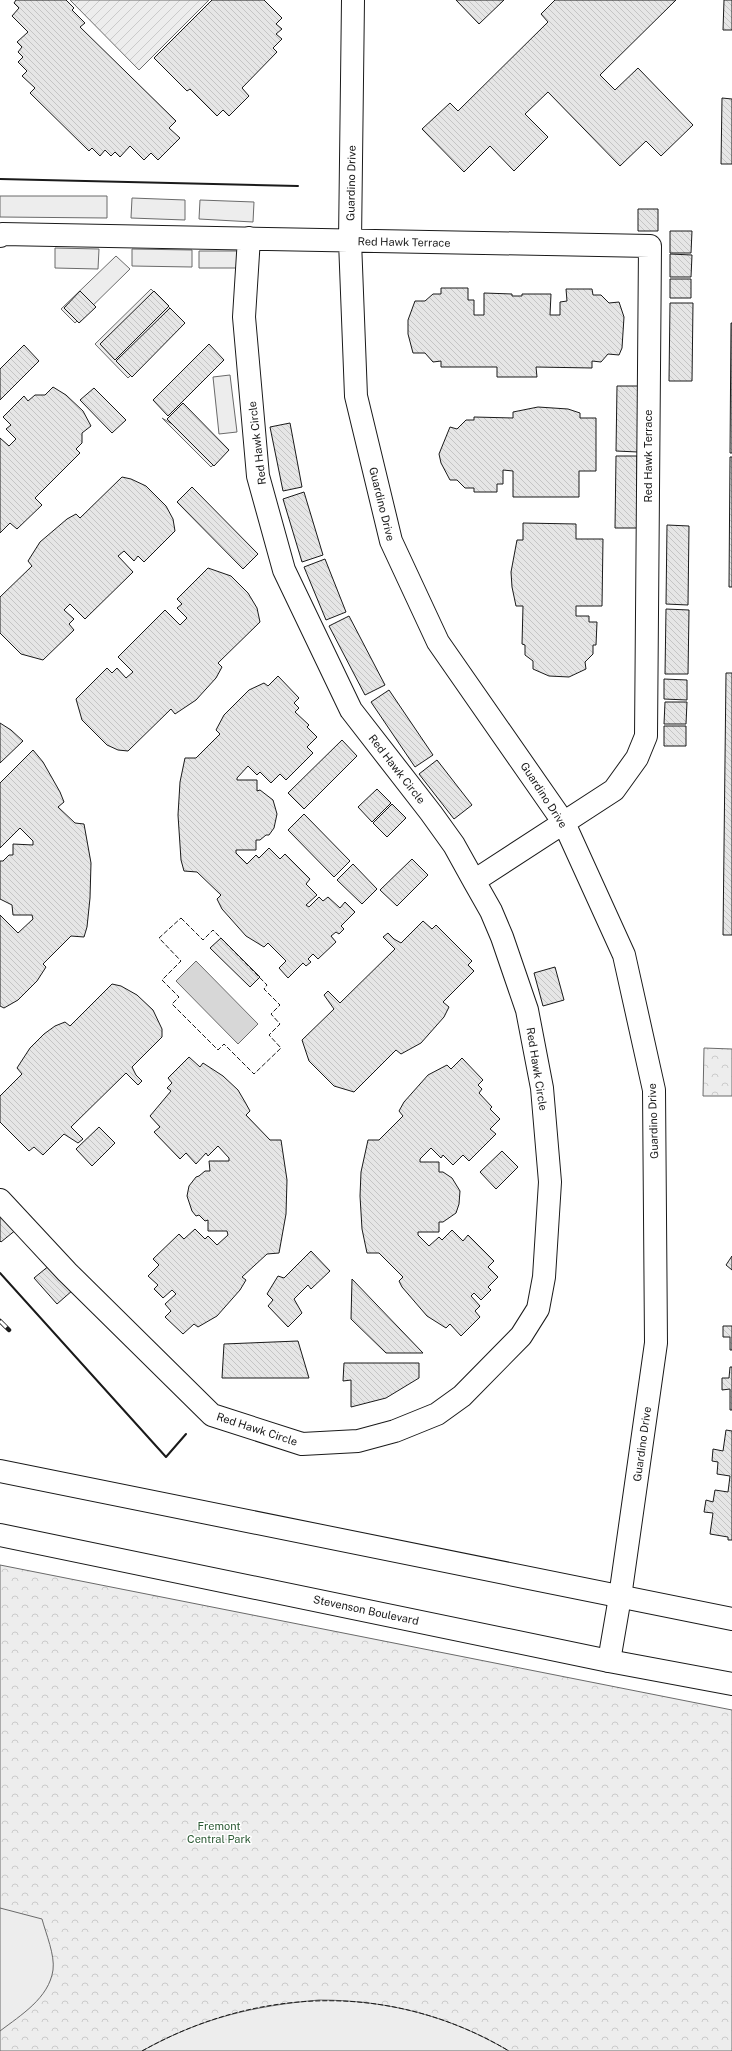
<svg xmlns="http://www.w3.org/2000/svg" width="732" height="2051" viewBox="0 0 732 2051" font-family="'Public Sans',sans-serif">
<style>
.park{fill:url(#park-crowns);stroke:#6a6a6a}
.garden{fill:url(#garden-furrows);stroke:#6a6a6a}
.pitch{fill:#ededed;stroke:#6a6a6a}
.water{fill:#d7d7d7;stroke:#6a6a6a}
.building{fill:url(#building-back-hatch);stroke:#1a1a1a}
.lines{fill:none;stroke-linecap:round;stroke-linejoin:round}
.minor-casing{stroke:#1a1a1a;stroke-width:24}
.major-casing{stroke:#1a1a1a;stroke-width:24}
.minor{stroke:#fff;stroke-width:22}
.major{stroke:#fff;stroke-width:22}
.rail-casing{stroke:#1a1a1a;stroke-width:4.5}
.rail{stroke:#fff;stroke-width:3;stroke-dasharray:9;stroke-linecap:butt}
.fence{stroke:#1a1a1a;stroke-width:1;stroke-dasharray:5 2;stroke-linecap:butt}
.wall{stroke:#1a1a1a;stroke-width:2}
.labels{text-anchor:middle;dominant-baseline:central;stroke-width:3;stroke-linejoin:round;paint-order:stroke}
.street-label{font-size:11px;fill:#1a1a1a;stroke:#fff}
.park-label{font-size:11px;fill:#2b5a34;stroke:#fff}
</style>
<defs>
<pattern id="park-crowns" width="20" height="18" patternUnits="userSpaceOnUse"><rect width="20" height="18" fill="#ededed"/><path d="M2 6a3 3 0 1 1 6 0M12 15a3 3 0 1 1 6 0" fill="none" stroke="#cbcbcb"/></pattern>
<pattern id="garden-furrows" width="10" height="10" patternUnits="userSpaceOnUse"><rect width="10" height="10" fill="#ededed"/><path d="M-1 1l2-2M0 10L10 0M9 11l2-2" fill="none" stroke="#cbcbcb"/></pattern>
<pattern id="building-back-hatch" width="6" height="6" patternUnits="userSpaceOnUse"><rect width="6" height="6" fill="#e6e6e6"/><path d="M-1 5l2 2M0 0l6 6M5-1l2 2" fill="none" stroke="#c5c5c5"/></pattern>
</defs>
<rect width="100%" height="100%" fill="#fff"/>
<path class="park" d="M 704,1048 L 732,1049 L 732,1096 L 703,1096 Z
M 0,1565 L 732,1710 L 732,2051 L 0,2051 Z"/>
<path class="garden" d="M 70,0 L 209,0 L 139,70 Z"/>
<path class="pitch" d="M 0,196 L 107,196 L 107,218 L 0,217 Z
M 132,198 L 185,200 L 185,220 L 131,218 Z
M 200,200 L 254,202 L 253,222 L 199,219 Z
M 55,248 L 99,249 L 98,269 L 55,268 Z
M 132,249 L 192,250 L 192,267 L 132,266 Z
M 199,251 L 241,251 L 241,268 L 199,268 Z
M 116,256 L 130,269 L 75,323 L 61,309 Z
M 151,289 L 184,322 L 128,378 L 95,344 Z
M 230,375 L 237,432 L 219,434 L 213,377 Z
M 162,418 L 224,455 L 211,467 Z
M 0,1908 L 42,1919 C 46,1934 55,1955 53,1970 C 49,1998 21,2015 0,2031 Z
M 319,2000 C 387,2000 450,2016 509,2051 L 142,2051 C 201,2018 253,2006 319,2000 Z"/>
<path class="water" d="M 196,961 L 258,1024 L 238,1044 L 176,981 Z"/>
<path class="building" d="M 16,0 L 66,0 L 74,8 L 72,10 L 85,23 L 80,27 L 176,121 L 169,128 L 180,138 L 158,160 L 151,153 L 144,160 L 130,146 L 120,157 L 115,152 L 111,156 L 105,150 L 100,156 L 92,148 L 89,151 L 30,93 L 35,88 L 22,76 L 27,71 L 18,62 L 23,57 L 18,52 L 22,47 L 17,42 L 28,32 L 12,16 L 19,8 L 14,3 Z
M 212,0 L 264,0 L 282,18 L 276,24 L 282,29 L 276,34 L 282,39 L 273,48 L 277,52 L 242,88 L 249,96 L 229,116 L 223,110 L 217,116 L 190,89 L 187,91 L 154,58 Z
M 456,0 L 504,0 L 479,24 Z
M 555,0 L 676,0 L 600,75 L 615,90 L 638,68 L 693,125 L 661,156 L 646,141 L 620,166 L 548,92 L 525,114 L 548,137 L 514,171 L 490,146 L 464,172 L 422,129 L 450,103 L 458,111 L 548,22 L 541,14 Z
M 724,0 L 732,0 L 732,30 L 723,30 Z
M 722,98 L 732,99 L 732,164 L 721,164 Z
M 638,209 L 658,209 L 658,231 L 638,231 Z
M 670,231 L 692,231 L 691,253 L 670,253 Z
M 670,254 L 692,255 L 691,277 L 670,277 Z
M 670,279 L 691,279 L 691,298 L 670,298 Z
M 441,288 L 468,288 L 468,300 L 474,300 L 474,315 L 484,315 L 484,293 L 512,294 L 512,296 L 522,296 L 522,294 L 551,294 L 550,315 L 560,315 L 560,302 L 567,301 L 566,289 L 592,289 L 593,295 L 601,295 L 609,303 L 619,302 L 624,317 L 622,348 L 619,355 L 608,354 L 601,362 L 592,361 L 592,368 L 536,367 L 537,377 L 497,377 L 497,367 L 441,367 L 441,361 L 433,362 L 425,353 L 413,353 L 408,334 L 408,320 L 415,301 L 425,301 L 433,294 L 441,294 Z
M 80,291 L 96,307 L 79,323 L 64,308 Z
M 154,291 L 169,306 L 115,360 L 100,344 Z
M 670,303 L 693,303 L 692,381 L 669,381 Z
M 170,308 L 185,323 L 132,377 L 116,361 Z
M 731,323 L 732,323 L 732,453 L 730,453 Z
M 209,344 L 224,360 L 168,416 L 153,400 Z
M 24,345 L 39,361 L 0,400 L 0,369 Z
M 617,386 L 638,386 L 638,452 L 616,451 Z
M 53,387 L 66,395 L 83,411 L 91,426 L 82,433 L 82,443 L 76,449 L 80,453 L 35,498 L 42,505 L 17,529 L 10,523 L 0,533 L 0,438 L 9,446 L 16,439 L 6,429 L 11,425 L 3,417 L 24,396 L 28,401 L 35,395 L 45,395 Z
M 94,388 L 126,420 L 112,433 L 80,400 Z
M 183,403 L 229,450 L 214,466 L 167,419 Z
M 538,407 L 568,409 L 580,413 L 580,418 L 596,418 L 596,471 L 579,471 L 579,497 L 513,497 L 513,471 L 503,470 L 503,484 L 497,484 L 497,492 L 474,492 L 474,488 L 465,488 L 457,480 L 450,480 L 441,463 L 439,454 L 450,427 L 457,429 L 466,420 L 474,420 L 474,417 L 513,418 L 513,412 Z
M 290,423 L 302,487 L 283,491 L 270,427 Z
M 616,456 L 637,456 L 637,528 L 615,528 Z
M 730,457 L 732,457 L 732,587 L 729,587 Z
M 122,477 L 131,479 L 146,486 L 166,506 L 173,519 L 175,531 L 144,562 L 138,556 L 134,561 L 124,551 L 118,556 L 133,572 L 85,619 L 70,604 L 64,610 L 74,619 L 69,624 L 74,630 L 43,660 L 21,654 L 0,633 L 0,597 L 32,566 L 28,561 L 40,542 L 67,519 L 76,514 L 80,518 Z
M 192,487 L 258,554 L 243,569 L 177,502 Z
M 304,492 L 323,555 L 302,562 L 283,499 Z
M 523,523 L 576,524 L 576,539 L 603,539 L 602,606 L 576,606 L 576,616 L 589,616 L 589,622 L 597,622 L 596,645 L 593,645 L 593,654 L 585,662 L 586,669 L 569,677 L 549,676 L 533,669 L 533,661 L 525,655 L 525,645 L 522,644 L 523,606 L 516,606 L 512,587 L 511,572 L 517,540 L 523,540 Z
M 667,525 L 689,526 L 688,605 L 666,604 Z
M 325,559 L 346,612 L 326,620 L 304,567 Z
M 208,568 L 231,576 L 248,593 L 257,608 L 260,622 L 218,663 L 222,667 L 216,678 L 196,700 L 175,714 L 171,709 L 128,751 L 118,750 L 107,745 L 82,720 L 76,699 L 107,668 L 112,673 L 117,668 L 126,678 L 133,672 L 118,657 L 165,610 L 180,625 L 187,618 L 177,608 L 182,604 L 177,599 Z
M 666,609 L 689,610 L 688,674 L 665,674 Z
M 349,616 L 385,685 L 365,695 L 329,626 Z
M 726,673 L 732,673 L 732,935 L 723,935 Z
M 278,676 L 299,698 L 294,703 L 299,708 L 295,712 L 309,725 L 307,727 L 317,737 L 307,747 L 313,753 L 286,780 L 280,774 L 271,783 L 260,772 L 257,775 L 248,766 L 237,778 L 237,780 L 257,780 L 257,791 L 260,790 L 273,800 L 277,814 L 274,828 L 269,835 L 266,835 L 260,840 L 256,840 L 256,850 L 236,850 L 236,853 L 247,864 L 256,855 L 259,858 L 269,848 L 280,859 L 285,854 L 310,879 L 306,884 L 317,895 L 306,905 L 309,907 L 319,897 L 323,901 L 328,897 L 340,908 L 345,902 L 355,912 L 341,926 L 344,929 L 339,934 L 336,932 L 331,936 L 336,942 L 318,959 L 313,954 L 308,959 L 311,962 L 306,966 L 303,963 L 288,978 L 279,968 L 286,961 L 268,943 L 264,947 L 246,936 L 222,909 L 217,899 L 221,895 L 197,872 L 184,871 L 181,860 L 178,815 L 180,782 L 185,758 L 196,758 L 220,734 L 216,730 L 224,715 L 249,690 L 264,683 L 268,686 Z
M 664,679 L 687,680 L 687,700 L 664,699 Z
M 389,690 L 433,755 L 415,767 L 371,702 Z
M 665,702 L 687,702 L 686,724 L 664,724 Z
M 0,723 L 11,730 L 23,741 L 0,763 Z
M 664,726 L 686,726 L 686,746 L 664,746 Z
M 342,740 L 357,756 L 304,809 L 288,793 Z
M 33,750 L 43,762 L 60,792 L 64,802 L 58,807 L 75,823 L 84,824 L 91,863 L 90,898 L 87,927 L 84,937 L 71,936 L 43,964 L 46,967 L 37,981 L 18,1000 L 4,1008 L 0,1006 L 0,915 L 18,933 L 33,919 L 32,915 L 13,915 L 12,905 L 0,899 L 0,861 L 3,861 L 9,855 L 13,855 L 13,844 L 33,845 L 33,841 L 20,828 L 0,848 L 0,783 Z
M 437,760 L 472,805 L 454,819 L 419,774 Z
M 377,789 L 391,803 L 372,822 L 358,807 Z
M 392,804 L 406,818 L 387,837 L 373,823 Z
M 304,814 L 350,861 L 334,877 L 288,830 Z
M 412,859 L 428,875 L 397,906 L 380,890 Z
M 353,864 L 377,889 L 362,904 L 337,880 Z
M 423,921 L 432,929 L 436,925 L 472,961 L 468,965 L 474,971 L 443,1002 L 449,1007 L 444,1017 L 421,1043 L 401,1054 L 396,1050 L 354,1092 L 334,1086 L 309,1061 L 302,1040 L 334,1009 L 324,995 L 328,991 L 340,1003 L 395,949 L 383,937 L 388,933 L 394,939 L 401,943 Z
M 221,938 L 260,977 L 250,987 L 210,948 Z
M 555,967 L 564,1000 L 543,1006 L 534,973 Z
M 112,984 L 121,986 L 137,995 L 153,1010 L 162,1029 L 162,1037 L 132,1067 L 136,1075 L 142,1081 L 138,1085 L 126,1073 L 71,1127 L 83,1139 L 78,1143 L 64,1134 L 43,1155 L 34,1147 L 29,1151 L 0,1122 L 0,1096 L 22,1074 L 17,1068 L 30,1048 L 44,1034 L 55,1026 L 65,1022 L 70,1026 Z
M 189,1057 L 200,1067 L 203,1063 L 223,1076 L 238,1090 L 245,1102 L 250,1111 L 246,1115 L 270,1140 L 281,1140 L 287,1180 L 286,1214 L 279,1253 L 267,1254 L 242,1277 L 246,1280 L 240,1290 L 217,1316 L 198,1327 L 194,1324 L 183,1334 L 165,1317 L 171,1311 L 165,1304 L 176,1294 L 172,1290 L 163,1298 L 154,1289 L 158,1285 L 148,1276 L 159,1265 L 153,1259 L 179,1234 L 184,1239 L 195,1229 L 205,1239 L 208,1236 L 217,1245 L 228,1235 L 227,1231 L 208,1231 L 208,1220 L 205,1221 L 199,1215 L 196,1216 L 192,1211 L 187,1196 L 189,1186 L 196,1177 L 199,1176 L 205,1171 L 210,1171 L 209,1161 L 229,1161 L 229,1158 L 218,1146 L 208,1156 L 206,1153 L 196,1164 L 186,1153 L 180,1159 L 154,1132 L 160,1127 L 150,1116 L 171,1091 L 167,1088 L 172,1083 L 168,1078 Z
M 462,1058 L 483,1080 L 478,1085 L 482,1089 L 479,1093 L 492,1107 L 490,1109 L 500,1119 L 490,1129 L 496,1134 L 469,1161 L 463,1155 L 453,1165 L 443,1155 L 441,1158 L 431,1148 L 420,1159 L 420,1162 L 439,1162 L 439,1172 L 443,1172 L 452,1178 L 460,1191 L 459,1204 L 456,1213 L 443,1222 L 439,1222 L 439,1232 L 418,1232 L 418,1235 L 429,1246 L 439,1237 L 442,1240 L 452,1230 L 463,1241 L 468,1235 L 494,1261 L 488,1267 L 498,1277 L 488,1287 L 491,1290 L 481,1300 L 474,1293 L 471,1296 L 480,1306 L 475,1311 L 480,1317 L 461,1336 L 450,1324 L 446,1328 L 427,1316 L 402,1287 L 399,1281 L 403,1277 L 379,1253 L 367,1253 L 362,1229 L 360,1196 L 361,1172 L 368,1140 L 379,1140 L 403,1116 L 399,1111 L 404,1102 L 428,1075 L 447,1065 L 451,1069 Z
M 99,1127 L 115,1143 L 92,1166 L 76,1149 Z
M 502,1151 L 518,1167 L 496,1189 L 480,1172 Z
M 0,1209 L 17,1229 L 1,1242 L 0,1241 Z
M 311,1251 L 330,1271 L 311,1289 L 308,1285 L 294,1299 L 302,1313 L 288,1327 L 268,1306 L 273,1300 L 267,1294 L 278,1276 L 284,1278 Z
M 732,1256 L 732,1270 L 726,1265 Z
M 50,1265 L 73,1290 L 57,1304 L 34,1278 Z
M 352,1279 L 423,1353 L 386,1353 L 351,1319 Z
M 723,1326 L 732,1326 L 732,1350 L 730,1350 L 730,1337 L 723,1337 Z
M 298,1341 L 309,1378 L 222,1378 L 224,1344 Z
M 344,1363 L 419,1363 L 419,1378 L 386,1398 L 351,1407 L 351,1380 L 343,1381 Z
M 730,1367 L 732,1367 L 732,1410 L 730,1410 L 730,1389 L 722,1390 L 722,1378 L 729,1378 Z
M 726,1430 L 732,1431 L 732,1540 L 728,1540 L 728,1537 L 710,1534 L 713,1513 L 704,1512 L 706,1500 L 713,1502 L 715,1490 L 728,1492 L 730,1476 L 717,1474 L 718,1462 L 712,1461 L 713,1449 L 723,1451 Z"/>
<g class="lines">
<defs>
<path id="minor" d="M 353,0 L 350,241 L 356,396 L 391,541 L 438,642 L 564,823 L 624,955 L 654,1090 L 656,1343 L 620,1597 L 609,1661
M 0,236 L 2,234 L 650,246 L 646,736 L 637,758 L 614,790 L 474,881
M 0,1200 L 67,1272 L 212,1415 L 302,1444 L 358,1441 L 395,1431 L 437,1414 L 462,1396 L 521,1336 L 538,1309 L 544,1277 L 550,1182 L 542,1088 L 527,1010 L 502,937 L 491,911 L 474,881 L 454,845 L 431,813 L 351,710 L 284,570 L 258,476 L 244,317 L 249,238"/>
<path id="major" d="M 0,1471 L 732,1619
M 0,1535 L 609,1661 L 732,1684"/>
</defs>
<use href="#minor" class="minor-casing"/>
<use href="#major" class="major-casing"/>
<use href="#minor" class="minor"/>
<use href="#major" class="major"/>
<defs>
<path id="rail" d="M 0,1321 L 9,1330"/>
</defs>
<use href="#rail" class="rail-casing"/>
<use href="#rail" class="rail"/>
<path class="fence" d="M 181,918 L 203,940 L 213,930 L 267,985 L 264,989 L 280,1005 L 271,1014 L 280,1024 L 269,1035 L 281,1048 L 254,1074 L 224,1044 L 218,1050 L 172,1004 L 179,997 L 162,980 L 181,961 L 159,938 Z
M 142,2051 C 258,1986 393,1982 509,2051"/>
<path class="wall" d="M 0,179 L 298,186
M 0,1273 L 166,1457 L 186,1434"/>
</g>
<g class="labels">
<g class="street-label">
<text transform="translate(351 183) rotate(-89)">Guardino Drive</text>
<text transform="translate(404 242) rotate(1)">Red Hawk Terrace</text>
<text transform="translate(257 443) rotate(-97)">Red Hawk Circle</text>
<text transform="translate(648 456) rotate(-90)">Red Hawk Terrace</text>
<text transform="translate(382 504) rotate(76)">Guardino Drive</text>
<text transform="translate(397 769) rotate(52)">Red Hawk Circle</text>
<text transform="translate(544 795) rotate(57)">Guardino Drive</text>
<text transform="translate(537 1069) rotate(81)">Red Hawk Circle</text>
<text transform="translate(653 1121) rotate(-92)">Guardino Drive</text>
<text transform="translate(257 1429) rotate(18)">Red Hawk Circle</text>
<text transform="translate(642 1444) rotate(-82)">Guardino Drive</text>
<text transform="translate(366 1610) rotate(12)">Stevenson Boulevard</text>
</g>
<g class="park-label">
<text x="219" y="1826">Fremont<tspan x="219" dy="13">Central Park</tspan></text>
</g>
</g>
</svg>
